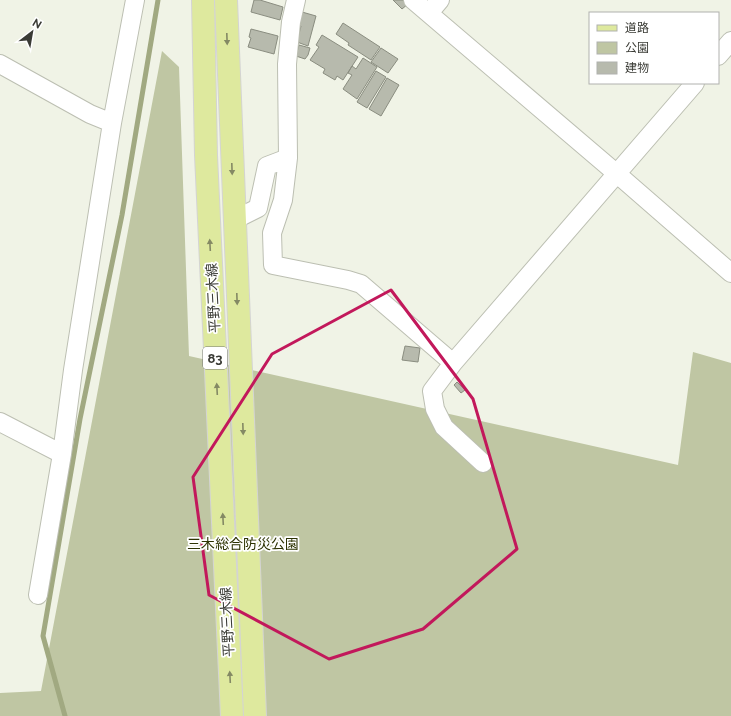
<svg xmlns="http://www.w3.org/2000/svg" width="731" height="716" viewBox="0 0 731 716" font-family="Raleway,'Noto Sans JP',sans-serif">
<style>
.green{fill:#bfc6a3}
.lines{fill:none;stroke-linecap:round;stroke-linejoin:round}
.stream{stroke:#a1a981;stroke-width:5}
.building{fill:#b7baad;stroke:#8a8d80}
.street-casing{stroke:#bcbfb2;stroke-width:20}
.primary-casing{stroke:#d4d4d3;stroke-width:24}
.street{stroke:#fff;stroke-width:18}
.primary{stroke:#dee99e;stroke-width:22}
.oneway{fill:#848964}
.marked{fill:none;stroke:#c2185b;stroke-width:3;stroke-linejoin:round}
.labels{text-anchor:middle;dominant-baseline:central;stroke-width:3.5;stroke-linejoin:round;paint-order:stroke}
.shield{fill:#fff;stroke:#757672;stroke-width:1}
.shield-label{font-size:13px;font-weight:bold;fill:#3a3b35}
.street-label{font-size:14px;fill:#3a3b35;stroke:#fff}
.park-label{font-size:14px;fill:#2d3302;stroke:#fff}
</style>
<rect width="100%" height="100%" fill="#f0f3e6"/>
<path class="green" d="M 162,51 L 179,67 L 189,356 L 678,465 L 693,352 L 731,363 L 731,716 L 0,716 L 0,693 L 41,691 Z"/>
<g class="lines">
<path class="stream" d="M 65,716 L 43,636 L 80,419 L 122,215 L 158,0"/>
</g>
<path class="building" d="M 254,0 L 260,0 L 283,7 L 280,20 L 251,12 Z
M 393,0 L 404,0 L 408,4 L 402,9 Z
M 302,12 L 316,16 L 308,46 L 297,42 L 301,26 L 299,26 Z
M 343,23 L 380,47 L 371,60 L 348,45 L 349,43 L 336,34 Z
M 251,29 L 278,36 L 274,54 L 248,47 L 251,38 L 249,37 Z
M 322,35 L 358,57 L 343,80 L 337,76 L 335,80 L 323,73 L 325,69 L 310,60 L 319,47 L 316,45 Z
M 299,45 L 310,48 L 308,55 L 305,59 L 296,56 Z
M 381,48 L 398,59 L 388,73 L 371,62 Z
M 363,58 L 377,67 L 357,99 L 343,89 L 352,75 L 348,73 L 352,66 L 356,69 Z
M 376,71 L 386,77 L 367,108 L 357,102 Z
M 387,78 L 399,85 L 381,116 L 369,109 Z
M 405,346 L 420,348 L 418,362 L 402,360 Z
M 457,382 L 465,390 L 461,393 L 454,385 Z"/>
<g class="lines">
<defs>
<path id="street" d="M 296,0 L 291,22 L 287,64 L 288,158 L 283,200 L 272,233 L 273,265 L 348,280 L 361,284 L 453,363
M 413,0 L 616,173 L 731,273
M 429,13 L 440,0
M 718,56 L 731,41
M 0,64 L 90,114 L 112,123
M 234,220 L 258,208 L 267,166 L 288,158
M 0,422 L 62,454
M 483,463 L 444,427 L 435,409 L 432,391 L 453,363 L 695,83
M 38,595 L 62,454 L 73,370 L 112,123 L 135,0"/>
<path id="primary" d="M 203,0 L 206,155 L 232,716
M 226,0 L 255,716"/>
</defs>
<use href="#street" class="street-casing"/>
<use href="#primary" class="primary-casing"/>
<use href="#street" class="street"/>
<use href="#primary" class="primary"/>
</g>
<defs><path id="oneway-solid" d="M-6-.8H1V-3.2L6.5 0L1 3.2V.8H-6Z"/></defs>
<g class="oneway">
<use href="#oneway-solid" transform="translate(227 39) rotate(88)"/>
<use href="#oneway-solid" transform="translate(232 169) rotate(88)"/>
<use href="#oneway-solid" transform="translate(210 245) rotate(-93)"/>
<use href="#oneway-solid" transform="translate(237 299) rotate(88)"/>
<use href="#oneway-solid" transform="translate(217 389) rotate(-93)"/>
<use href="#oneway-solid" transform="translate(243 429) rotate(88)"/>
<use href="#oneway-solid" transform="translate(223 519) rotate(-93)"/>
<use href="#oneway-solid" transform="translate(230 677) rotate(-93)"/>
</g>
<path class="marked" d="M 391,290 L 473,399 L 517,549 L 423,629 L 329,659 L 209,595 L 193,477 L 272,354 Z"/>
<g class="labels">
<rect class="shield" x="203" y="347" width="24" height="22" rx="3"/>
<g class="shield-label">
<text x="215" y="358">83</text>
</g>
<g class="street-label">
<text transform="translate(213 298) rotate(-93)">平野三木線</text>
<text transform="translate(227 622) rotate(-93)">平野三木線</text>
</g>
<g class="park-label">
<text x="243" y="544">三木総合防災公園</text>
</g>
</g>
<rect x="589" y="12" width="130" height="72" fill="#ffffff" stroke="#b0b1ae"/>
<rect x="597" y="25" width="20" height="6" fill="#dee99e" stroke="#b0b1ae"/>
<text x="625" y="32" font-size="12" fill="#3a3b35">道路</text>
<rect x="597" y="42" width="20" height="12" fill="#bfc6a3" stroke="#b0b1ae"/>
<text x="625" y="52" font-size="12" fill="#3a3b35">公園</text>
<rect x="597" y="62" width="20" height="12" fill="#b7baad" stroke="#b0b1ae"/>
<text x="625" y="72" font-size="12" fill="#3a3b35">建物</text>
<g transform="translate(32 32) rotate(31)" stroke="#ffffff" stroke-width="3" paint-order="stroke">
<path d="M0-3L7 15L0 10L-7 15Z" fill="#3a3b35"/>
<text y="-6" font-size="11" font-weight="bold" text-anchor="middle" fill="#3a3b35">N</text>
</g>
</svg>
